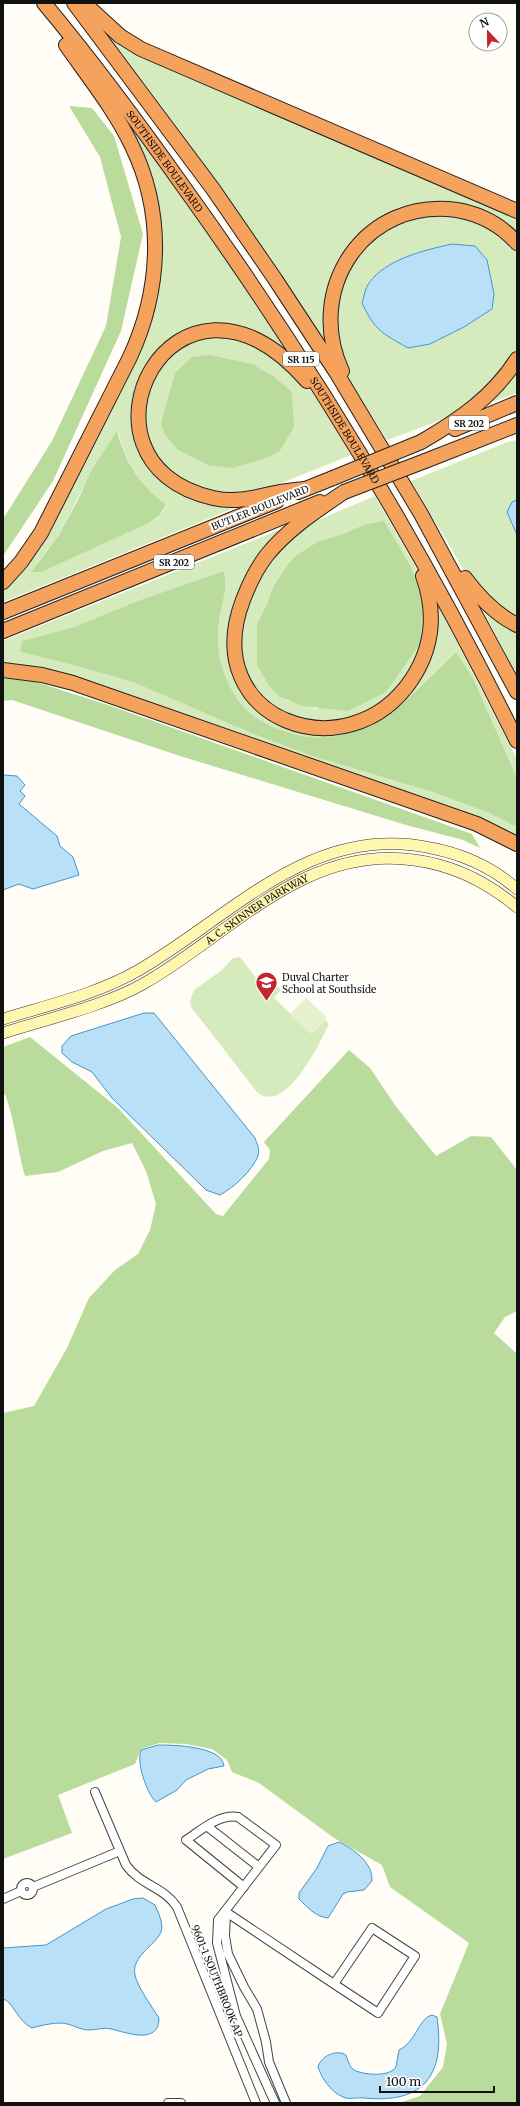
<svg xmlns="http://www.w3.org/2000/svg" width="520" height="2106" viewBox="0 0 520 2106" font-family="Merriweather,serif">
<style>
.green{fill:#d5ebbd;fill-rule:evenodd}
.forest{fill:#b9dc9c}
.pitch{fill:#e6f2cf}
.water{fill:#b9e0f7;stroke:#3f96cf}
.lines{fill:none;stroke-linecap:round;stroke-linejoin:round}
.street-casing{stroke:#444;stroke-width:10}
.secondary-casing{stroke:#333;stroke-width:12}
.highway-casing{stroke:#222;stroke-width:16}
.street{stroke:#fff;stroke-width:8}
.secondary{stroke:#fff6b0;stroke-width:11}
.highway{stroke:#f5a25d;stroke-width:14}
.highway-bridge-casing{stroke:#222;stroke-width:16;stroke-linecap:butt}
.highway-bridge{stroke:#f5a25d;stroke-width:14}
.labels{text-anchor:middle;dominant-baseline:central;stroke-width:4;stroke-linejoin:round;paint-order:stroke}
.shield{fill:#fff;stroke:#585858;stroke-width:1}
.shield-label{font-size:9px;font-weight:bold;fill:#111}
.street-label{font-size:10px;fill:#111;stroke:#fff}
.poi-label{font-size:10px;fill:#111;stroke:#fff;text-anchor:start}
</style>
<rect width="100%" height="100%" fill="#fffdf5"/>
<path class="green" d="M 106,33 L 118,41 L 517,214 L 517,240 L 462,209 L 378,224 L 325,311 L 325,342 C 257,236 184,133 106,33 Z
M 118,110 L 213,241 L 289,353 L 267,339 L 221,327 L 148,365 C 137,377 133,391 131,407 C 127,456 170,495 216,506 C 222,508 230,507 237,507 L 3,602 L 3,590 L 135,355 L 158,243 ZM 118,431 C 126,463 139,485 166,504 L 161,515 L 149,523 L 42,572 L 32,572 C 39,558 52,546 60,532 C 79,498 94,462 118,431 Z
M 437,213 L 479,220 L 509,240 L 517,250 L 517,349 C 507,371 480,399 459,411 C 436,423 411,431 387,440 L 351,382 L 344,367 L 334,336 L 344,272 L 383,229 Z
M 213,335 L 246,339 L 307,386 L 318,401 L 351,455 L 264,490 L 241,495 L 205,490 L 178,477 L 168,469 L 149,442 L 143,415 L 151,377 L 173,350 ZM 175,373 L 208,465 L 178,450 Z
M 517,363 L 517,393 L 492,402 Z
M 517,440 L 517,500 L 512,502 L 517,535 L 517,621 L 468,577 L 411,481 L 505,443 Z
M 375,496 L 418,571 L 424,588 L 427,633 L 407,684 L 359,717 L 299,723 L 257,698 L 239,656 L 244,605 L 271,557 L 304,526 ZM 363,525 L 420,644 L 411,655 L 317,709 L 291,702 L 280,697 L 270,687 L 257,624 L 267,604 L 273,587 L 319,541 L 346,533 Z
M 284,528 L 231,636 L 261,711 L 341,730 L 413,686 L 435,600 L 517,759 L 517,778 L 473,678 L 456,652 C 417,690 368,746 307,738 C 296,737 285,732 275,728 C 244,715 230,695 221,663 C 216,646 218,623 222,606 C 225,591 229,587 224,571 L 74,627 L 22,641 L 20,652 L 69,664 L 133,682 L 251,733 L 312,756 L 432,792 L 487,812 L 517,827 L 517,841 L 486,824 L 3,667 L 3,641 Z
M 481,606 L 517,629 L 517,649 L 515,653 L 517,659 L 517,675 Z
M 240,957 L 256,978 L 265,983 L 274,983 L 281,990 L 274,998 L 312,1034 L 325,1020 L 329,1024 C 320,1043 285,1116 257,1092 L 191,1007 L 190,1001 L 194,990 L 222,970 L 233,958 Z"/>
<path class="forest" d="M 69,106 L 92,108 L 114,136 L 143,234 L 121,331 L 53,481 L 3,556 L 3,519 L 52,441 L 106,326 L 121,237 L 100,157 Z
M 210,355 L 252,364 L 273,376 L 292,392 L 294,427 L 279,452 L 258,461 L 232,468 L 208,465 L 178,450 L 165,435 L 161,423 L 175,373 L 192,357 Z
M 117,431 C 126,463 139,485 166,504 L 160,515 L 149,523 L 42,572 L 31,572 L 58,536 L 77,502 L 92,469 Z
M 384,521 L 412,569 L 423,604 L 420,644 L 386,692 L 348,711 L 302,706 L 280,697 L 270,687 L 257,665 L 257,624 L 267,604 L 273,587 L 289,563 L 297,555 L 319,541 L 346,533 L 363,525 Z
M 224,571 C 228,587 225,591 222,606 C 218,623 216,646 221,663 C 231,697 245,716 278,729 C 355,760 406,701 456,652 L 473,678 L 517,778 L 517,827 L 487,812 L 432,792 L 312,756 L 251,733 L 133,682 L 69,664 L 20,652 L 22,641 L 74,627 L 138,601 Z
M 3,678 L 36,682 L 108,705 L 472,834 L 480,848 L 463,840 L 406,825 L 180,756 L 12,700 L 3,701 Z
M 30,1037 L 118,1108 L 216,1214 L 223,1216 L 269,1159 L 270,1150 L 264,1142 L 349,1050 L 370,1068 L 397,1108 L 436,1156 L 471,1136 L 491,1137 L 517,1170 L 517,1311 L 505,1317 L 494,1333 L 517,1354 L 516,2103 L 399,2103 L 420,2096 L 443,2067 L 447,2044 L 440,2014 L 469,1943 L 390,1887 L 382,1865 L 334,1838 L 259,1783 L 232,1772 L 227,1760 L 212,1749 L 186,1744 L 159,1743 L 141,1749 L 135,1764 L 58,1795 L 72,1833 L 3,1859 L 3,1413 L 34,1406 L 67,1348 L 89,1298 L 115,1270 L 138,1254 L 150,1230 L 156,1204 L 146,1171 L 132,1143 L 103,1151 L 58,1172 L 25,1176 C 17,1149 15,1121 5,1094 L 3,1095 L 3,1047 Z"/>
<path class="pitch" d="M 306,998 L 327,1017 L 312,1034 L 290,1014 Z"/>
<path class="water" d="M 452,244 L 475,246 L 487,260 L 494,294 L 492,309 L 464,327 L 430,344 L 408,348 C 382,333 375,331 362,303 C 364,297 365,288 369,283 C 386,259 425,250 452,244 Z
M 517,500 L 517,535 L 507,512 L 512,502 Z
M 3,775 L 17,776 L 25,785 L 20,791 L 25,796 L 19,804 L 57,836 L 60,846 L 73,857 L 79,875 L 33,889 L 19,884 L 3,890 Z
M 144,1013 L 154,1013 L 255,1138 C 257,1144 260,1149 258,1156 C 252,1171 233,1188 220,1195 L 206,1190 L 112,1098 L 92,1072 L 72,1062 L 62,1053 L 62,1046 L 71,1036 Z
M 158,1745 C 174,1745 222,1746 224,1766 L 208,1769 L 186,1780 L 177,1790 L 156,1802 C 147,1794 136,1762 141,1750 Z
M 339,1842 C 354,1849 373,1863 372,1881 L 364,1890 L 347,1892 L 343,1894 L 328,1918 C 316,1917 307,1907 299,1899 L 299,1893 L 317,1868 L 328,1846 Z
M 143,1898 L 155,1905 C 158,1912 164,1924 161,1932 C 155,1946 131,1956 135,1975 C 137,1986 152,2007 159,2018 C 159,2046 125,2032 111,2029 C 104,2027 96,2030 89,2030 C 80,2030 72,2024 62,2023 C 52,2023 42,2025 32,2028 C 17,2021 13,2001 3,1999 L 3,1948 L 46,1945 L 106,1909 L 133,1899 Z
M 432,2015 L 437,2017 C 440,2039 441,2064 426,2082 C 411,2099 385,2100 364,2098 C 357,2097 349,2100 343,2097 C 331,2092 322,2079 318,2067 C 321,2056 336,2049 346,2055 C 348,2061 350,2069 356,2071 C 367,2075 389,2077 396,2067 L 399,2050 C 416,2042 419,2018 432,2015 Z"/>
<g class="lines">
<defs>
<path id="street" d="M 95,1792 L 126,1865 C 141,1886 163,1886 177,1907 L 256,2103
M 208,1827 L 259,1867
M21 1889a6 6 0 1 1 12 0a6 6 0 1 1-12 0Z
M 33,1887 L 120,1851
M 244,1887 L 186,1840 C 200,1831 220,1813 238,1817 L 276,1845 L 218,1920 L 217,1943 L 236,2016 L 275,2103
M 3,1899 L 21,1891
M 226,1912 L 225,1936 L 228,1954 L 244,1987 L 257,2009 L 266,2042 L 269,2062 L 286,2103
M 226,1912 L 334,1984
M 372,1928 L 415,1956 L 378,2013 L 334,1984 Z
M 168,2103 L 181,2103"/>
<g id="secondary">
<path d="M 3,1019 C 48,1005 98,994 139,970 C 232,916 312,822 431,848 C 462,854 493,868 517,889"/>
<path id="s1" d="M 3,1033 C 47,1019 104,1006 143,984 C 230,935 304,844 414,860 C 453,865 487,882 517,907"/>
</g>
<g id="highway">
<path id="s2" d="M 44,3 C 95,64 142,128 188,193 C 312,366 423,550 517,741"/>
<path d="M 74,3 L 213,189 L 275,279 L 336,372 L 421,514 L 517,692"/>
<path d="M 84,3 L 120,36 L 141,49 L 517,211"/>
<path d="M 342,371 C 304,289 365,197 457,210 C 480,214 501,225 517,243"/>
<path d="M 455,429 L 517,403"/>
<path d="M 421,442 C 459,420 493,397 517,359"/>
<path d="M 425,461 L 517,425"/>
<path d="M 305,489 C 295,490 285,491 275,493 C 253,498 235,503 213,498 C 57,463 174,229 307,381"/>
<path d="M 298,492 L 333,478"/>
<path d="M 344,492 C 316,511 288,529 267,555 C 256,569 249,584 243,600 C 197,720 348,775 412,679 C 433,647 436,612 423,576"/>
<path d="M 465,578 C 479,597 495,614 517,625"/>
<path d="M 3,582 L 21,562 L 41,533 L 130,357 C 161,290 165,214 132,146 C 115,110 89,78 66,45"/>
<path d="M 3,612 L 277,501"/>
<path d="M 3,631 L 320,502"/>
<path d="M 3,670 L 42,675 L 73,683 L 477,824 L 517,844"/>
</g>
</defs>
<use href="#street" class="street-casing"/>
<use href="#secondary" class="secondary-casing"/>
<use href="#highway" class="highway-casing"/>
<use href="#street" class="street"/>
<use href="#secondary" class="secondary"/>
<use href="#highway" class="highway"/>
<defs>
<path id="highway-bridge" d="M 333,478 L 421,442
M 344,492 L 425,461"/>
</defs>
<use href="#highway-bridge" class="highway-bridge-casing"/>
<use href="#highway-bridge" class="highway-bridge"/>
</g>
<defs>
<symbol id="school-pin" viewBox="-11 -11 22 30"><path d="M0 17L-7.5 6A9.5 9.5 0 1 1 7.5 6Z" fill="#c4262e" stroke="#fff"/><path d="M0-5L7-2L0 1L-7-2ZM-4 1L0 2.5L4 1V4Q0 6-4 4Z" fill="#fff"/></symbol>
</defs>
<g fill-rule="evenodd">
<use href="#school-pin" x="254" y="970" width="25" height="34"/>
</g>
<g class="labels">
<g class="shield">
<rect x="283" y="352" width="36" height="14" rx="3"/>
<rect x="449" y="416" width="40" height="14" rx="3"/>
<rect x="154" y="555" width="40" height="14" rx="3"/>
</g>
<g class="shield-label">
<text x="301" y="359">SR 115</text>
<text x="469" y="423">SR 202</text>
<text x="174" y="562">SR 202</text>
</g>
<g class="street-label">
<text stroke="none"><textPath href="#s2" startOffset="199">SOUTHSIDE BOULEVARD</textPath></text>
<text stroke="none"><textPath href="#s2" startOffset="523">SOUTHSIDE BOULEVARD</textPath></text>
<text transform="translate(260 508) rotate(-22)">BUTLER BOULEVARD</text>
<text stroke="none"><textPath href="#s1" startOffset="285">A. C. SKINNER PARKWAY</textPath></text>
<text transform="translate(217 1981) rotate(68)">9601-1 SOUTHBROOK AP</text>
</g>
<g class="poi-label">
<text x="282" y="977">Duval Charter<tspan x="282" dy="12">School at Southside</tspan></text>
</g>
</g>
<rect width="520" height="2106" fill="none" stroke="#111111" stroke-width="8"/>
<g transform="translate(488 32) rotate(338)"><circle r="19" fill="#ffffff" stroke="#a0a0a0"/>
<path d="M0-3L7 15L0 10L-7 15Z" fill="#c4262e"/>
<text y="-6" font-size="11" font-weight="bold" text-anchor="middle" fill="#111111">N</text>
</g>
<path d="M380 2086v6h114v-6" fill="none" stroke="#111111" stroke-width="2"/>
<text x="386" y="2086" font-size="12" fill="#111111" stroke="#ffffff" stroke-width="3" paint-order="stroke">100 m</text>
</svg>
